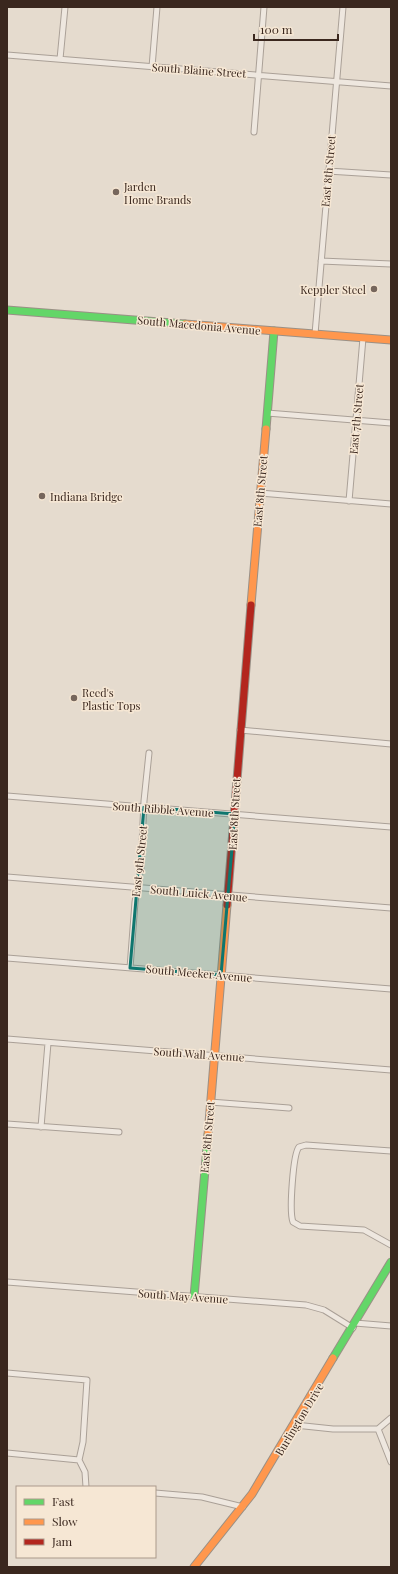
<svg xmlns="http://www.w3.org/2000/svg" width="398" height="1574" viewBox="0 0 398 1574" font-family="'Playfair Display',serif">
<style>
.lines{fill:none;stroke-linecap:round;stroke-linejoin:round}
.street-casing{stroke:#aaa097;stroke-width:7}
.fast-casing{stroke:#9a9086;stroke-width:9}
.slow-casing{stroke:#9a9086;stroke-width:9}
.jam-casing{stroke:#9a9086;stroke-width:9}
.street{stroke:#eee7df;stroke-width:5}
.fast{stroke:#63d668;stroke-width:7}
.slow{stroke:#ff974d;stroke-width:7}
.jam{stroke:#b3261e;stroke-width:7}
.marked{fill:#0f766e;fill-opacity:0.2;stroke:#0f766e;stroke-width:3;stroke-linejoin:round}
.poi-dot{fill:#76665c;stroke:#f6e7d4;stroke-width:1.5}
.labels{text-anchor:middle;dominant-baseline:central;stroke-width:3;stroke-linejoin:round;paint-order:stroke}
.street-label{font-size:11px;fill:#3a271e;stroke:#f6e7d4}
.poi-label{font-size:11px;fill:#3a271e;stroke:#f6e7d4;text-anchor:start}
</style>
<rect width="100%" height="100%" fill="#e5dbce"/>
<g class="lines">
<defs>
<path id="street" d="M 7,55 L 391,86
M 60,59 L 65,7
M 152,67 L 157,7
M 254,132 L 264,7
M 328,171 L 391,175
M 321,261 L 391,264
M 315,334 L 343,7
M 267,413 L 391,423
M 260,493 L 391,504
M 349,501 L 363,338
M 240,730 L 391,744
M 7,796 L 391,827
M 7,877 L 391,908
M 7,958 L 391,989
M 130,968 L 135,902 L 141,867 L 144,801 L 149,753
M 7,1039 L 391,1070
M 210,1102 L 289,1108
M 7,1124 L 119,1132
M 41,1127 L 48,1043
M 391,1151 L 306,1145 L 299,1147 C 293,1154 289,1212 293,1222 L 300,1226 L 364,1230 L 391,1245
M 7,1282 L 306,1305 L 324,1310 L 353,1328
M 355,1323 L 391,1326
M 7,1373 L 87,1380 L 83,1442 L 79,1460
M 295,1425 L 333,1429 L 378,1429 L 391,1418
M 378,1429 L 391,1462
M 7,1453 L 79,1460 L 85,1472 L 86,1487
M 155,1493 L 202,1497 L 243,1507"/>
<path id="fast" d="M 7,310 L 185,324
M 266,429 L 274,331
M 194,1297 L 208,1135
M 333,1358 L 391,1262"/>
<path id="slow" d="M 185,324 L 391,340
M 251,605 L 266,429
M 208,1135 L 227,905
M 194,1567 L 252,1494 L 333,1358"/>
<path id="jam" d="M 227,905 L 251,605"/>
</defs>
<use href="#street" class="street-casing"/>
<use href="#fast" class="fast-casing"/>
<use href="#slow" class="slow-casing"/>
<use href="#jam" class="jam-casing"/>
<use href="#street" class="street"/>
<use href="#fast" class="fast"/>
<use href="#slow" class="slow"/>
<use href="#jam" class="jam"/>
</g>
<path class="marked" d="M 144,807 L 235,814 L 221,975 L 130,968 Z"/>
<g class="poi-dot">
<circle cx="116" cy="192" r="4"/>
<circle cx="374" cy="289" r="4"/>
<circle cx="42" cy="496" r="4"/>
<circle cx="74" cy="698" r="4"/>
</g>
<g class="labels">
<g class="street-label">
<text transform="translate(199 70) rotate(4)">South Blaine Street</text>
<text transform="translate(328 171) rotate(-85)">East 8th Street</text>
<text transform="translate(199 325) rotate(5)">South Macedonia Avenue</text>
<text transform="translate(356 419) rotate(-85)">East 7th Street</text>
<text transform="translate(260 491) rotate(-85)">East 8th Street</text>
<text transform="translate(163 809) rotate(4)">South Ribble Avenue</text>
<text transform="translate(234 814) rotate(-87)">East 8th Street</text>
<text transform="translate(139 861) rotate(-84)">East 9th Street</text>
<text transform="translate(199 893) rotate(5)">South Luick Avenue</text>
<text transform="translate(199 973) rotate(5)">South Meeker Avenue</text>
<text transform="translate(199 1054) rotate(4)">South Wall Avenue</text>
<text transform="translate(207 1137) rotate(-85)">East 8th Street</text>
<text transform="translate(183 1296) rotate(4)">South May Avenue</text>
<text transform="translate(299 1419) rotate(-59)">Burlington Drive</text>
</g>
<g class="poi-label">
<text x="124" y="186">Jarden<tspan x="124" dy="13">Home Brands</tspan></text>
<text x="366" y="289" text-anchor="end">Keppler Steel</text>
<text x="50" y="496">Indiana Bridge</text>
<text x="82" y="692">Reed's<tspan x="82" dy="13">Plastic Tops</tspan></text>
</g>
</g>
<rect width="398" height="1574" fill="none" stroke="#3a271e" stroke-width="16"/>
<rect x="16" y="1486" width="140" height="72" fill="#f6e7d4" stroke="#ab9a8b"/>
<rect x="24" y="1499" width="20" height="6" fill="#63d668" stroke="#ab9a8b"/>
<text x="52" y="1506" font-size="12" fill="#3a271e">Fast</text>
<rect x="24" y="1519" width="20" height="6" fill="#ff974d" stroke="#ab9a8b"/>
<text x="52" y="1526" font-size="12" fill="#3a271e">Slow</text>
<rect x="24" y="1539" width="20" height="6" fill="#b3261e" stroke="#ab9a8b"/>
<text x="52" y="1546" font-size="12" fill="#3a271e">Jam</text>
<path d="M254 34v6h84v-6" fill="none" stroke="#3a271e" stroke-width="2"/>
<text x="260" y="34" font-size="12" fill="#3a271e" stroke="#f6e7d4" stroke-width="3" paint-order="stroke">100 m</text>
</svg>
